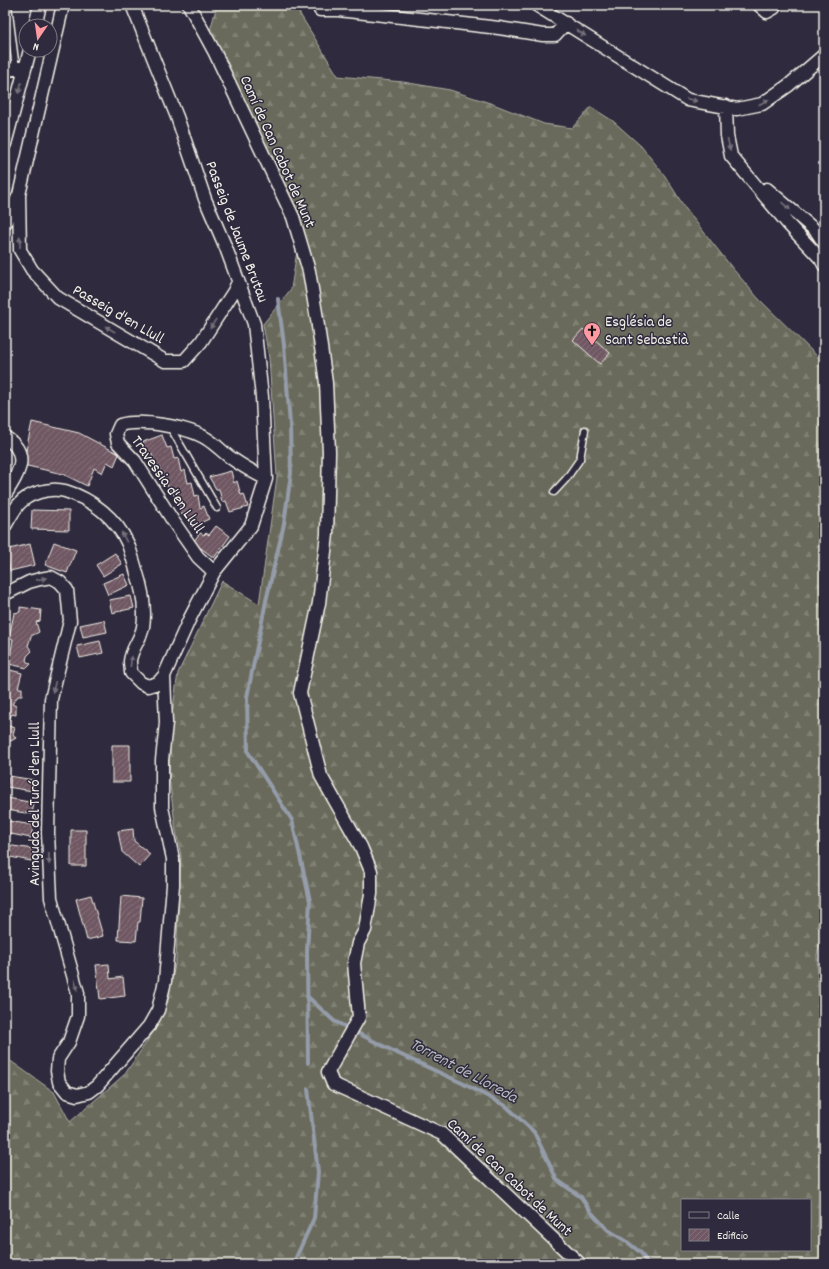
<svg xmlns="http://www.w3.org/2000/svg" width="829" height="1269" viewBox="0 0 829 1269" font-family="Dekko,sans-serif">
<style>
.forest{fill:url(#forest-firs);stroke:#aeaea2;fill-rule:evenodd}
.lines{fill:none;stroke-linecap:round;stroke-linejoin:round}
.stream{stroke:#959caa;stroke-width:4}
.building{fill:url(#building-hatch);stroke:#f4f1e8}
.lane-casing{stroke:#f4f1e8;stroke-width:9}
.street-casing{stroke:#f4f1e8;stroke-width:15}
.lane{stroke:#2f2a3d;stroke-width:6}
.street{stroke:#2f2a3d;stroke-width:12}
.oneway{fill:#747079}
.labels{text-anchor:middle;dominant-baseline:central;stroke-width:3;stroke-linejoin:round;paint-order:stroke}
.street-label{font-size:16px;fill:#f4f1e8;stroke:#2f2a3d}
.poi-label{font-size:16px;fill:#f4f1e8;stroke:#2f2a3d;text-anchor:start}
.water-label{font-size:17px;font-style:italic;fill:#b5b9be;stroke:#2f2a3d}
</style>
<defs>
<pattern id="forest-firs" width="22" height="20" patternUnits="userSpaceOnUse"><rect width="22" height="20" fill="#696b5c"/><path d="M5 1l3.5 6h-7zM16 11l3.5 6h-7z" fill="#7f8173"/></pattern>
<pattern id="building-hatch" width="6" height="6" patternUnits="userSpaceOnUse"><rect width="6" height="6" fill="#705864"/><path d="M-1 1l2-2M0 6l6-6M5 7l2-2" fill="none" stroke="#85707a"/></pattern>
</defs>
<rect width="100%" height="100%" fill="#2f2a3d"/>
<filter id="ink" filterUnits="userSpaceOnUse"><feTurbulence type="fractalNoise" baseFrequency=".025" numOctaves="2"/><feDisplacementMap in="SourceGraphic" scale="8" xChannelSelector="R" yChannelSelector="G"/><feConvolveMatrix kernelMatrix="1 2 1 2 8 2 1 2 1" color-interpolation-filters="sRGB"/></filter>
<g filter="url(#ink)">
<path class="forest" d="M 217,5 L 282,5 L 295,6 L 338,76 L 403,82 L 450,90 L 493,104 L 544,124 L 572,128 L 591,107 L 613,121 L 641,146 L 665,176 L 685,208 L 733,269 L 758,298 L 824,363 L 824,928 L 817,955 L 819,993 L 824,1008 L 824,1264 L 5,1264 L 5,1057 L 54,1092 L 70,1122 L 125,1074 L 154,1031 L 168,1001 L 176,959 L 181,856 L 176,831 L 169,778 L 171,722 L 178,673 L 222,581 L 259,604 L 277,477 L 269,358 L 263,324 L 291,289 L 297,251 L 293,213 L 226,75 L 210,31 ZM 682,1200 L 810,1200 L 810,1250 L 682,1250 Z"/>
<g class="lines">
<path class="stream" d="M 278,299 L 284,345 L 290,425 L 291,473 L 284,524 L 266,601 L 247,697 L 248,752 L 292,820 L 310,901 L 307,951 L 308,1063
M 307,996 L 334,1021 L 399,1054 L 462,1083 L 506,1106 L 534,1132 L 557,1180 L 581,1197 L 591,1212 L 608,1230 L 626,1241 L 641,1253 L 648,1264
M 293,1264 L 314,1218 L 318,1172 L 308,1089"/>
</g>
<path class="building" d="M 583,329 L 610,353 L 600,364 L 573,340 Z
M 32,422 L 79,433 L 119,454 L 114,466 L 107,462 L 102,473 L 94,468 L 87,486 L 63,474 L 23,465 Z
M 162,435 L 167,448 L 171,447 L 174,459 L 178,458 L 181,472 L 185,470 L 188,483 L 192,482 L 195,496 L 198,495 L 200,508 L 204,506 L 209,519 L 191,527 L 186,513 L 182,515 L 179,503 L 176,503 L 173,491 L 169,491 L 166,479 L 162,480 L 159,466 L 155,466 L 152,454 L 147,456 L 143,442 Z
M 231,471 L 234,483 L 237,481 L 241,495 L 244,494 L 248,507 L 230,512 L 226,501 L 222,502 L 219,489 L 216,489 L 209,477 Z
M 32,510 L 69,511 L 69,530 L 31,529 Z
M 216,526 L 230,536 L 214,558 L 193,542 L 200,533 L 204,535 L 206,533 L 209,535 Z
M 54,542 L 76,550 L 67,573 L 45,565 Z
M 30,544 L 35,565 L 10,571 L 5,550 Z
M 115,553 L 122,564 L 103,576 L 96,565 Z
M 124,574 L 129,585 L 108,595 L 103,583 Z
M 131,596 L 134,608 L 112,613 L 109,600 Z
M 20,607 L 41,610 L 40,621 L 36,622 L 39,632 L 31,636 L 28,646 L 32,651 L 27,656 L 26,661 L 31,664 L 27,668 L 9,664 L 13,639 L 9,638 L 14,613 L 20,612 Z
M 104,620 L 107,632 L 83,637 L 80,625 Z
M 100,641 L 103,653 L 80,658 L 77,646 Z
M 6,669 L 22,673 L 18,688 L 22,688 L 22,696 L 18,696 L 12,704 L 16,706 L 16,715 L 12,714 L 6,725 L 15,728 L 13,734 L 16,738 L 11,741 L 5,740 L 5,691 L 7,686 L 5,685 Z
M 112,745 L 130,745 L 130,782 L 112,782 Z
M 9,776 L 34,780 L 33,791 L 7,787 Z
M 8,798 L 34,803 L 32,814 L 6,810 Z
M 8,821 L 33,825 L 31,838 L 6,833 Z
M 133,829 L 134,841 L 150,854 L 139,867 L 122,852 L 118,831 Z
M 71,830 L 86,830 L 86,866 L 71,866 Z
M 6,845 L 33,849 L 31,861 L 5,856 Z
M 91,895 L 103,936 L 87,940 L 76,899 Z
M 121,896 L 142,898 L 140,922 L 138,922 L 136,941 L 118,940 Z
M 109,964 L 110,979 L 123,977 L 125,996 L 100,999 L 96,965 Z"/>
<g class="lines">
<defs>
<path id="lane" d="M 8,5 L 16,69
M 170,427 L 217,508
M 554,492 L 566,479 L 580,459 L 585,430"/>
<path id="street" d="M 189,5 L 215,53 L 293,217 L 309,271 L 317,319 L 326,383 L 329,452 L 327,534 L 319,603 L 300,693 L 321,776 L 361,847 L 371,871 L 371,894 L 365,930 L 358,943 L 354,963 L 359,1017 L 328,1072 L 333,1084 L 442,1134 L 580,1264
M 536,5 L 688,100 L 737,109 L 762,104 L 789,85 L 824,55
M 759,5 L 767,12 L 774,8 L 774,5
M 320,10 L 338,10 L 438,21 L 499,28 L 543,35 L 555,35 L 566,23
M 35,26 L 40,5
M 5,71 L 26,66
M 726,106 L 727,136 L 731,156 L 788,224 L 821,259 L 824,265
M 5,144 L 30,50
M 767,189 L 816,231 L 824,243
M 19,195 L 20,250 L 32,270 L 58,298 L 165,361 L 184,361 L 201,342 L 234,291 L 238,282
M 5,223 L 19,195 L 63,5
M 5,437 C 32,454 18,474 5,495
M 5,526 C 9,519 13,512 18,505 C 28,493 50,487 65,491 C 92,499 116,518 128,544 C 131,553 134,562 136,570 C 142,588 146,608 143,627 C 141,639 131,649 130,661 C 130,665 131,669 131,673 L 141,683 L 148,686 L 158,683 L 164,676 L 189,620 L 214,572 L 251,526 L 266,479 L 262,397 L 254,324 L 226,248 L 205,199 L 177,117 L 132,5
M 214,572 L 198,557 L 173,521 L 135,461 L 118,443 L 116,434 L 120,425 C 141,419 189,427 207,439 C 217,445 224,454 234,460 C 244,467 255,473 266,479
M 5,592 L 7,593 L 29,582 L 40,579 L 51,577 L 60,582 L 67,590 L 70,621 L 51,699 L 48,833 L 51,898 L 78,993 L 78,1016 L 69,1042 L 58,1059 L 57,1071 L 59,1082 L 67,1092 L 77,1095 L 89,1092 L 97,1086 L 149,1026 L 158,1010 L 165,981 L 173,885 L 173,859 L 162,807 L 162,760 L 166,723 L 164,676"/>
</defs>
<use href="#lane" class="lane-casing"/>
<use href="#street" class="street-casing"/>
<use href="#lane" class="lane"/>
<use href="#street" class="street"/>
</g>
<defs><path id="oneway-solid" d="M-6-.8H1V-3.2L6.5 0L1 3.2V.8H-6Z"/></defs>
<g class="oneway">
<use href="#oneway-solid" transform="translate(581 33) rotate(32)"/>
<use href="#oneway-solid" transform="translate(20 88) rotate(105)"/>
<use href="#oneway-solid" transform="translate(692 100) rotate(14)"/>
<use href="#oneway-solid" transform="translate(764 102) rotate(-27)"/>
<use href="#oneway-solid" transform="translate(729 145) rotate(76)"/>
<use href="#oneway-solid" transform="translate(786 206) rotate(41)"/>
<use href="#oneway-solid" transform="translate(20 242) rotate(-90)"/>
<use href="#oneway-solid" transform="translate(213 324) rotate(122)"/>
<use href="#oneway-solid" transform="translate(110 329) rotate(-150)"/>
<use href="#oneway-solid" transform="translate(124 537) rotate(-118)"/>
<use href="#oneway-solid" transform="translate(41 579) rotate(-11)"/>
<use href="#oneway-solid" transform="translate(131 661) rotate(-84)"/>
<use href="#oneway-solid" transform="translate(54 687) rotate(104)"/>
<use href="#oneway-solid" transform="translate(49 859) rotate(88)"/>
<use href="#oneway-solid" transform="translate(76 985) rotate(75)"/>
</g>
</g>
<defs>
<symbol id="church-pin" viewBox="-11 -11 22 30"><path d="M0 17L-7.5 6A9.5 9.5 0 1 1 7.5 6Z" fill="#ff9aa2" stroke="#2f2a3d"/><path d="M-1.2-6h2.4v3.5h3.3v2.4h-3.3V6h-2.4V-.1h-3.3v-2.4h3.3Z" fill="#111"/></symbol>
</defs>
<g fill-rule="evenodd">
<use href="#church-pin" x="582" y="321" width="20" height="27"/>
</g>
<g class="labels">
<g class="street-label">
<text transform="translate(277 152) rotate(66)">Camí de Can Cabot de Munt</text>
<text transform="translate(236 232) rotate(69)">Passeig de Jaume Brutau</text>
<text transform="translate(118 315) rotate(30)">Passeig d'en Llull</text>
<text transform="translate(167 485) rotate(55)">Travessia d'en Llull</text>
<text transform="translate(35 804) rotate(-90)">Avinguda del Turó d'en Llull</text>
<text transform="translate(509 1178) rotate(43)">Camí de Can Cabot de Munt</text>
</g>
<g class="poi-label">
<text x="605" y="322">Església de<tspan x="605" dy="18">Sant Sebastià</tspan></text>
</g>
<g class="water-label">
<text transform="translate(463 1072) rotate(28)">Torrent de Lloreda</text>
</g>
</g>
<rect width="829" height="1269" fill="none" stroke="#2f2a3d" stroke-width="20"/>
<rect x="10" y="10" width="809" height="1249" fill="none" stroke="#f4f1e8" stroke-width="1.5" filter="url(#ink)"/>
<rect x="681" y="1199" width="130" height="52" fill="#2f2a3d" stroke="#7e7a81"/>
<rect x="689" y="1212" width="20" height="6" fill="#2f2a3d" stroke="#7e7a81"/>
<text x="717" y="1219" font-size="12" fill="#f4f1e8">Calle</text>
<rect x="689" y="1229" width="20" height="12" fill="url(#building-hatch)" stroke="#7e7a81"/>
<text x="717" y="1239" font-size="12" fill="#f4f1e8">Edificio</text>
<g transform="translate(38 38) rotate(193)"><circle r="19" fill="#2f2a3d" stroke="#7e7a81"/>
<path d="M0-3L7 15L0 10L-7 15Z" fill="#ff9aa2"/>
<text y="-6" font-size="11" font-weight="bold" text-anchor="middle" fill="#f4f1e8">N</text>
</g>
</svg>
